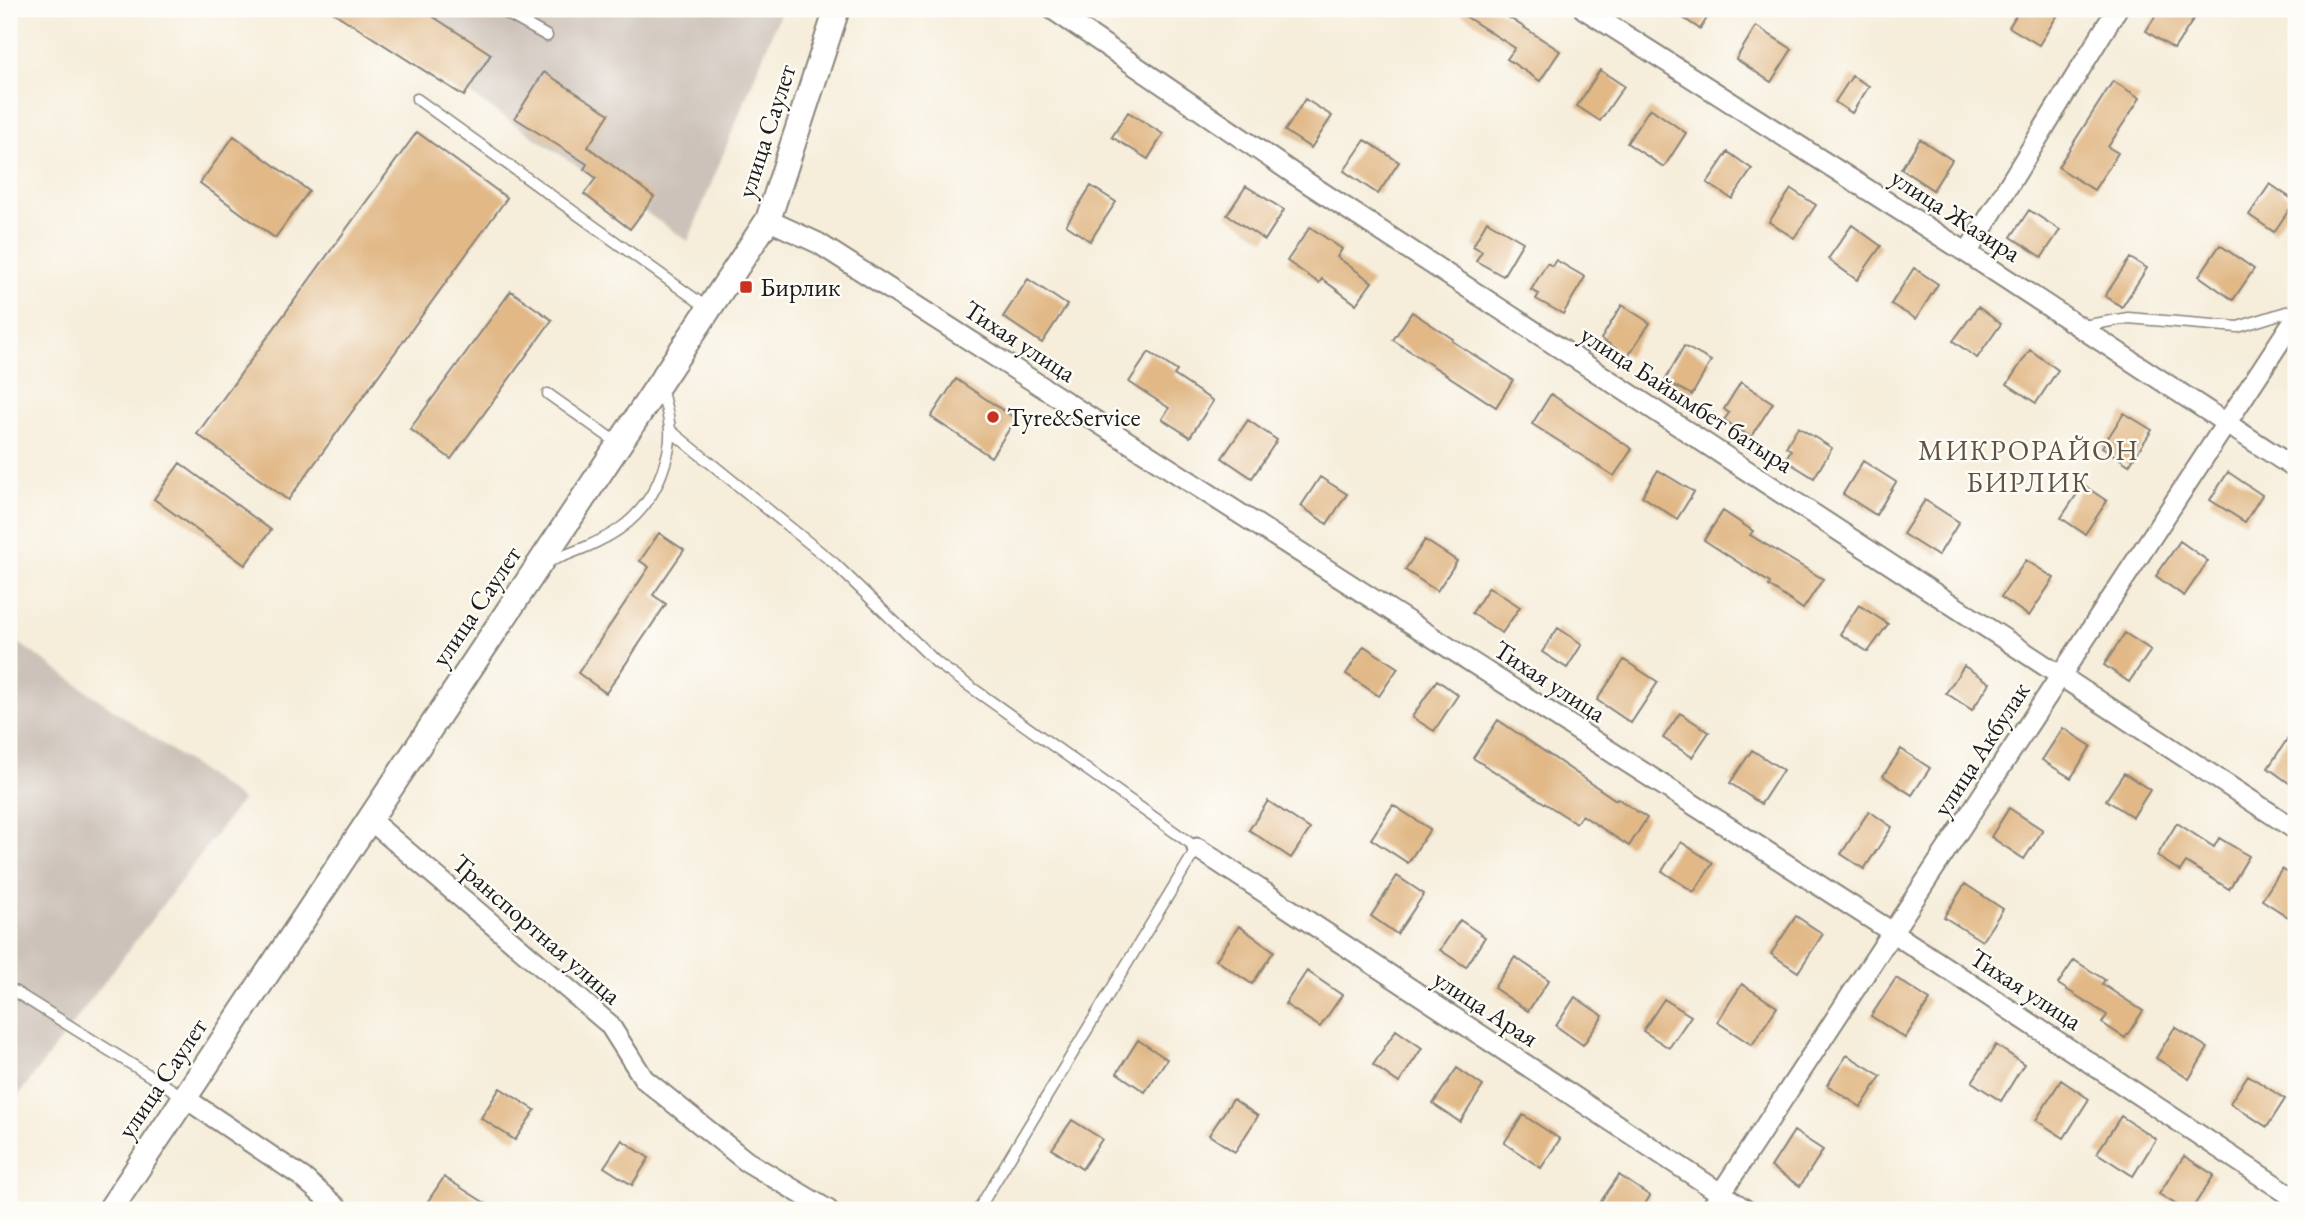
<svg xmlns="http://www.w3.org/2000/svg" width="2305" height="1219" viewBox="0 0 2305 1219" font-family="'EB Garamond',serif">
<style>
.industrial{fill:#cdc2b9}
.building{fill:#e1b886}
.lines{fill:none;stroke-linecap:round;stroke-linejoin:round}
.service-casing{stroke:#89847b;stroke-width:13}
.minor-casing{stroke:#89847b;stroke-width:23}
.tertiary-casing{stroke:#89847b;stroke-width:28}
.service{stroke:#fff;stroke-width:10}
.minor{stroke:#fff;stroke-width:19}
.tertiary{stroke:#fff;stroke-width:24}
.poi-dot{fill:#c8321e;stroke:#fdfcf7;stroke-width:2.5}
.labels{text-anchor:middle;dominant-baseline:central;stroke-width:5;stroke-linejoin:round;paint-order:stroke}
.street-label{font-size:26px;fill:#1c1c1c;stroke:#fdfcf7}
.poi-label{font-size:26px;fill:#1c1c1c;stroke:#fdfcf7;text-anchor:start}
.neighbourhood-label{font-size:28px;letter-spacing:2px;fill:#615341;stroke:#fdfcf7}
</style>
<rect width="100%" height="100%" fill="#fdfcf7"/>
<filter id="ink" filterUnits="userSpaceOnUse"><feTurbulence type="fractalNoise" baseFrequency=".0143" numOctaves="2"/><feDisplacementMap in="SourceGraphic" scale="14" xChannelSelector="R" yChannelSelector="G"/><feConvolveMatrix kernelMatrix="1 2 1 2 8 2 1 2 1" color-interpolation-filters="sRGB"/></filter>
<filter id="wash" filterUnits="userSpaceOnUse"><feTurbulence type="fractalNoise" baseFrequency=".00686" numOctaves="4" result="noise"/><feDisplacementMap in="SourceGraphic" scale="28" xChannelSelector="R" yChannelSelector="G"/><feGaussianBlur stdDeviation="1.57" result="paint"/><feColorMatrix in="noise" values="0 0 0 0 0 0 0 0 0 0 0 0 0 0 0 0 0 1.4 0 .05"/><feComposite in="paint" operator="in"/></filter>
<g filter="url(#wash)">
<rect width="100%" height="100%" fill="#f6edda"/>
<path class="industrial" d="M 344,9 L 782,9 L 688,241 Z
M 9,636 L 242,800 L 9,1108 Z"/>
<g id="blocks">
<path class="building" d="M 328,9 L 421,9 L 491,54 L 464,96 Z
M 1454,9 L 1496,9 L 1560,51 L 1540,81 L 1507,59 L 1515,48 Z
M 1670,9 L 1713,9 L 1700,29 Z
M 2020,9 L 2046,9 L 2057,16 L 2039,45 L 2009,27 Z
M 2160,9 L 2182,9 L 2195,17 L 2174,49 L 2146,31 Z
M 1756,26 L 1792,49 L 1771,82 L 1736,59 Z
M 1600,70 L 1624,86 L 1600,121 L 1577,106 Z
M 544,72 L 609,114 L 588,147 L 654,197 L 630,229 L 584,194 L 596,178 L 584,169 L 587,164 L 515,118 Z
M 1852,76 L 1869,86 L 1852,113 L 1835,102 Z
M 2113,81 L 2140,98 L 2108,147 L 2118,153 L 2094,190 L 2058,167 Z
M 1305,99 L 1332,116 L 1311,148 L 1285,131 Z
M 1650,108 L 1686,133 L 1664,167 L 1627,143 Z
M 1128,112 L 1163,134 L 1148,159 L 1112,137 Z
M 417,132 L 507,198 L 288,500 L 197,434 Z
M 234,136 L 309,191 L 275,238 L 200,183 Z
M 1920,139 L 1952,160 L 1933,190 L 1901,169 Z
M 1365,140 L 1399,162 L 1378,194 L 1344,171 Z
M 1728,152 L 1752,169 L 1732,199 L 1707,183 Z
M 2270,184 L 2295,201 L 2274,232 L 2249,215 Z
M 1091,186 L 1116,202 L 1090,241 L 1066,225 Z
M 1246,186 L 1284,210 L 1265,240 L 1227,215 Z
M 1791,189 L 1816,205 L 1794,238 L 1769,222 Z
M 2029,210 L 2060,230 L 2042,257 L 2011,237 Z
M 1487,221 L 1523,242 L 1503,276 L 1476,261 L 1482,251 L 1473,246 Z
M 1852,225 L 1881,246 L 1857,280 L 1828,259 Z
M 1310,227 L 1342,249 L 1337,257 L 1372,282 L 1356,304 L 1322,279 L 1319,283 L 1287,261 Z
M 2220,245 L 2254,269 L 2233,300 L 2199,276 Z
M 2130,258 L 2147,268 L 2122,307 L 2105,296 Z
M 1556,260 L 1585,277 L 1563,314 L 1536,299 L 1539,294 L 1531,290 L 1547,263 L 1552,266 Z
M 1914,268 L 1938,284 L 1916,319 L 1891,304 Z
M 1028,279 L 1067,305 L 1042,343 L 1003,317 Z
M 511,291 L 552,320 L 451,459 L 410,429 Z
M 1622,305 L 1650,323 L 1628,356 L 1601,339 Z
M 1978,307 L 2001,324 L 1977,358 L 1953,341 Z
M 1412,312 L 1453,339 L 1452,341 L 1513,380 L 1496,407 L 1393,340 Z
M 1684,346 L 1711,361 L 1692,395 L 1665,380 Z
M 2030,350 L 2058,370 L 2036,403 L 2007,384 Z
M 1149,352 L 1177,371 L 1174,375 L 1213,401 L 1190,437 L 1162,419 L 1169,408 L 1129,382 Z
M 956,379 L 1016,419 L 991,457 L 931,417 Z
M 1741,382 L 1773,403 L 1751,437 L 1724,420 L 1729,413 L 1724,409 Z
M 1551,394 L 1632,449 L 1614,476 L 1532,424 Z
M 2124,413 L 2152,430 L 2129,465 L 2102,447 Z
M 1248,420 L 1277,440 L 1252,478 L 1222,458 Z
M 1798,427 L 1832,448 L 1814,478 L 1785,460 L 1791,450 L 1786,447 Z
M 1863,461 L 1896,482 L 1876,515 L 1843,494 Z
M 180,463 L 271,530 L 245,565 L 154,499 Z
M 1658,470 L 1694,492 L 1677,519 L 1642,496 Z
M 2228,472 L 2262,495 L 2245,522 L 2210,500 Z
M 1320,477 L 1347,494 L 1327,524 L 1301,506 Z
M 2083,485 L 2107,501 L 2085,534 L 2061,518 Z
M 1925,500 L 1959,522 L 1938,556 L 1903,534 Z
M 1723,511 L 1753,531 L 1750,535 L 1823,579 L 1803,609 L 1769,586 L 1770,583 L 1704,540 Z
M 659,533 L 684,550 L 653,595 L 666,604 L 606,693 L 578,673 L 649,567 L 640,561 Z
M 1425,540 L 1457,561 L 1437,591 L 1405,570 Z
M 2180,541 L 2208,561 L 2184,596 L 2156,576 Z
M 2026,560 L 2054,578 L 2029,616 L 2001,597 Z
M 1489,587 L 1520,607 L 1502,633 L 1472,613 Z
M 1859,605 L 1888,624 L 1868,652 L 1840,634 Z
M 1558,628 L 1582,644 L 1567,668 L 1542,652 Z
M 2125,633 L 2151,650 L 2129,682 L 2104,665 Z
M 1364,646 L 1398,668 L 1379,696 L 1346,674 Z
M 1624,660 L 1658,682 L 1631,723 L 1597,700 Z
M 1964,666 L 1990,683 L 1972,710 L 1946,693 Z
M 1437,680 L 1458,695 L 1434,731 L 1412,717 Z
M 1680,713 L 1709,732 L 1692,757 L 1663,738 Z
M 1498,720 L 1616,800 L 1617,798 L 1647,818 L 1629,846 L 1582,815 L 1576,823 L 1473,758 Z
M 2296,726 L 2296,788 L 2268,768 Z
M 2063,728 L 2091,746 L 2071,778 L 2042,760 Z
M 1901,749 L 1930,768 L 1912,795 L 1883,776 Z
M 1752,750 L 1783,770 L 1761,804 L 1730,783 Z
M 2124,773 L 2150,790 L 2133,817 L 2106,800 Z
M 1268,801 L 1310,829 L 1291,858 L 1249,830 Z
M 1393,805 L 1430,829 L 1408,863 L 1371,839 Z
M 2009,808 L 2043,830 L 2024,859 L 1991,837 Z
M 1869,811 L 1892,827 L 1864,869 L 1841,854 Z
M 2177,823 L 2214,847 L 2219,838 L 2249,856 L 2229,889 L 2186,862 L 2180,871 L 2157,856 Z
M 1681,842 L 1713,863 L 1694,892 L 1662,871 Z
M 2282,869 L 2296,878 L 2296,922 L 2262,900 Z
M 1397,876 L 1424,894 L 1397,934 L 1371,916 Z
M 1965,884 L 2003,909 L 1982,941 L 1944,917 Z
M 1796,916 L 1823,934 L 1798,972 L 1771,954 Z
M 1460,920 L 1485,937 L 1466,967 L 1440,950 Z
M 1239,926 L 1274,951 L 1252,984 L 1216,960 Z
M 1515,957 L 1549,980 L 1528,1011 L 1494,988 Z
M 2074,960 L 2105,980 L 2102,984 L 2143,1011 L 2125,1038 L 2102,1023 L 2107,1015 L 2058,984 Z
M 1307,971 L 1342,995 L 1320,1027 L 1285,1004 Z
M 1896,978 L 1930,1000 L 1905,1038 L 1871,1016 Z
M 1742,984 L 1777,1007 L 1752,1045 L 1717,1022 Z
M 1575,997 L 1603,1016 L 1583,1045 L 1556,1026 Z
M 1664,999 L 1691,1016 L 1669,1048 L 1643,1031 Z
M 2175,1027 L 2208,1048 L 2189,1079 L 2156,1058 Z
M 1396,1030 L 1422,1048 L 1399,1083 L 1373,1065 Z
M 1138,1040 L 1167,1059 L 1145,1092 L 1117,1073 Z
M 1996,1045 L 2024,1064 L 2001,1101 L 1972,1082 Z
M 1847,1055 L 1881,1076 L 1861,1107 L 1827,1085 Z
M 1457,1068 L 1483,1086 L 1460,1122 L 1433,1104 Z
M 2248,1075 L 2285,1099 L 2267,1127 L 2230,1103 Z
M 2061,1080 L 2089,1099 L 2064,1138 L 2036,1120 Z
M 500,1088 L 535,1110 L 515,1140 L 481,1118 Z
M 1233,1099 L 1258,1116 L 1235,1152 L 1209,1135 Z
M 1523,1115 L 1560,1139 L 1541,1168 L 1504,1143 Z
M 2121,1116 L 2156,1139 L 2133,1176 L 2097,1153 Z
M 1072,1120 L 1102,1139 L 1082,1169 L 1052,1149 Z
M 1794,1131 L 1823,1150 L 1800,1186 L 1771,1167 Z
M 622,1140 L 649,1158 L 632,1185 L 604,1167 Z
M 2184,1156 L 2214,1175 L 2191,1210 L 2185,1210 L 2159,1194 Z
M 1619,1175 L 1650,1196 L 1641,1210 L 1608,1210 L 1599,1204 Z
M 444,1177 L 496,1210 L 422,1210 Z"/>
</g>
</g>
<g filter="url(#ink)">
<use href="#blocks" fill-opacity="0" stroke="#89847b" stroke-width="2"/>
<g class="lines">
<defs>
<path id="service" d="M 499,9 L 547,36
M 417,99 L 709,309
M 2083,326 L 2128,318 L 2238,327 L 2296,309
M 548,394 L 619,444
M 671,431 L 835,564 L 937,663 L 1197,848 L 978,1210
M 547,562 C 598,543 642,529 662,472 C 667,459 671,443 670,430 C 669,415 664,401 661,387
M 9,988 L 184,1097"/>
<path id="minor" d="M 1052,9 L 1294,174 L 2296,830
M 1584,9 L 1967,253 L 2296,469
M 768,220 L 818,243 L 1892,932 L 2296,1199
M 1967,253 L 2117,9
M 370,820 L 609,1024 L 644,1079 L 746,1161 L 828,1210
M 1197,848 L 1746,1210
M 185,1098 L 302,1177 L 340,1210
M 1710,1210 L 2296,317"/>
<path id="tertiary" d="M 110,1210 L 768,220 L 837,9"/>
</defs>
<use href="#service" class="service-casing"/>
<use href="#minor" class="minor-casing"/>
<use href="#tertiary" class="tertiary-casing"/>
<use href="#service" class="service"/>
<use href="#minor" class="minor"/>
<use href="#tertiary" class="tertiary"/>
</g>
</g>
<g class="poi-dot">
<rect x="739" y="280" width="14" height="14" rx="3.5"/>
<circle cx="993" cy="417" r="7"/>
</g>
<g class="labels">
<g class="street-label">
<text transform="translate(766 131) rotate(-72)">улица Саулет</text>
<text transform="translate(1956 215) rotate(33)">улица Жазира</text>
<text transform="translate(1020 341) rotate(33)">Тихая улица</text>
<text transform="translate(1687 399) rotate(33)">улица Байымбет батыра</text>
<text transform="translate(476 606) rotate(-56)">улица Саулет</text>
<text transform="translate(1550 681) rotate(33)">Тихая улица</text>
<text transform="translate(1981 749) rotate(-57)">улица Акбулак</text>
<text transform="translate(537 929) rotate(41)">Транспортная улица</text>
<text transform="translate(2026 989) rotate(33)">Тихая улица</text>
<text transform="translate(1486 1008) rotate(33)">улица Арая</text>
<text transform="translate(162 1078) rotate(-56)">улица Саулет</text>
</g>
<g class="poi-label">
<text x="760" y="287">Бирлик</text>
<text x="1007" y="417">Tyre&amp;Service</text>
</g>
<g class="neighbourhood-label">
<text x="2029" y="450">МИКРОРАЙОН<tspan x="2029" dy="32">БИРЛИК</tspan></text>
</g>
</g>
<rect width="2305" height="1219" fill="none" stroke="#fdfcf7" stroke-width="35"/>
</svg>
